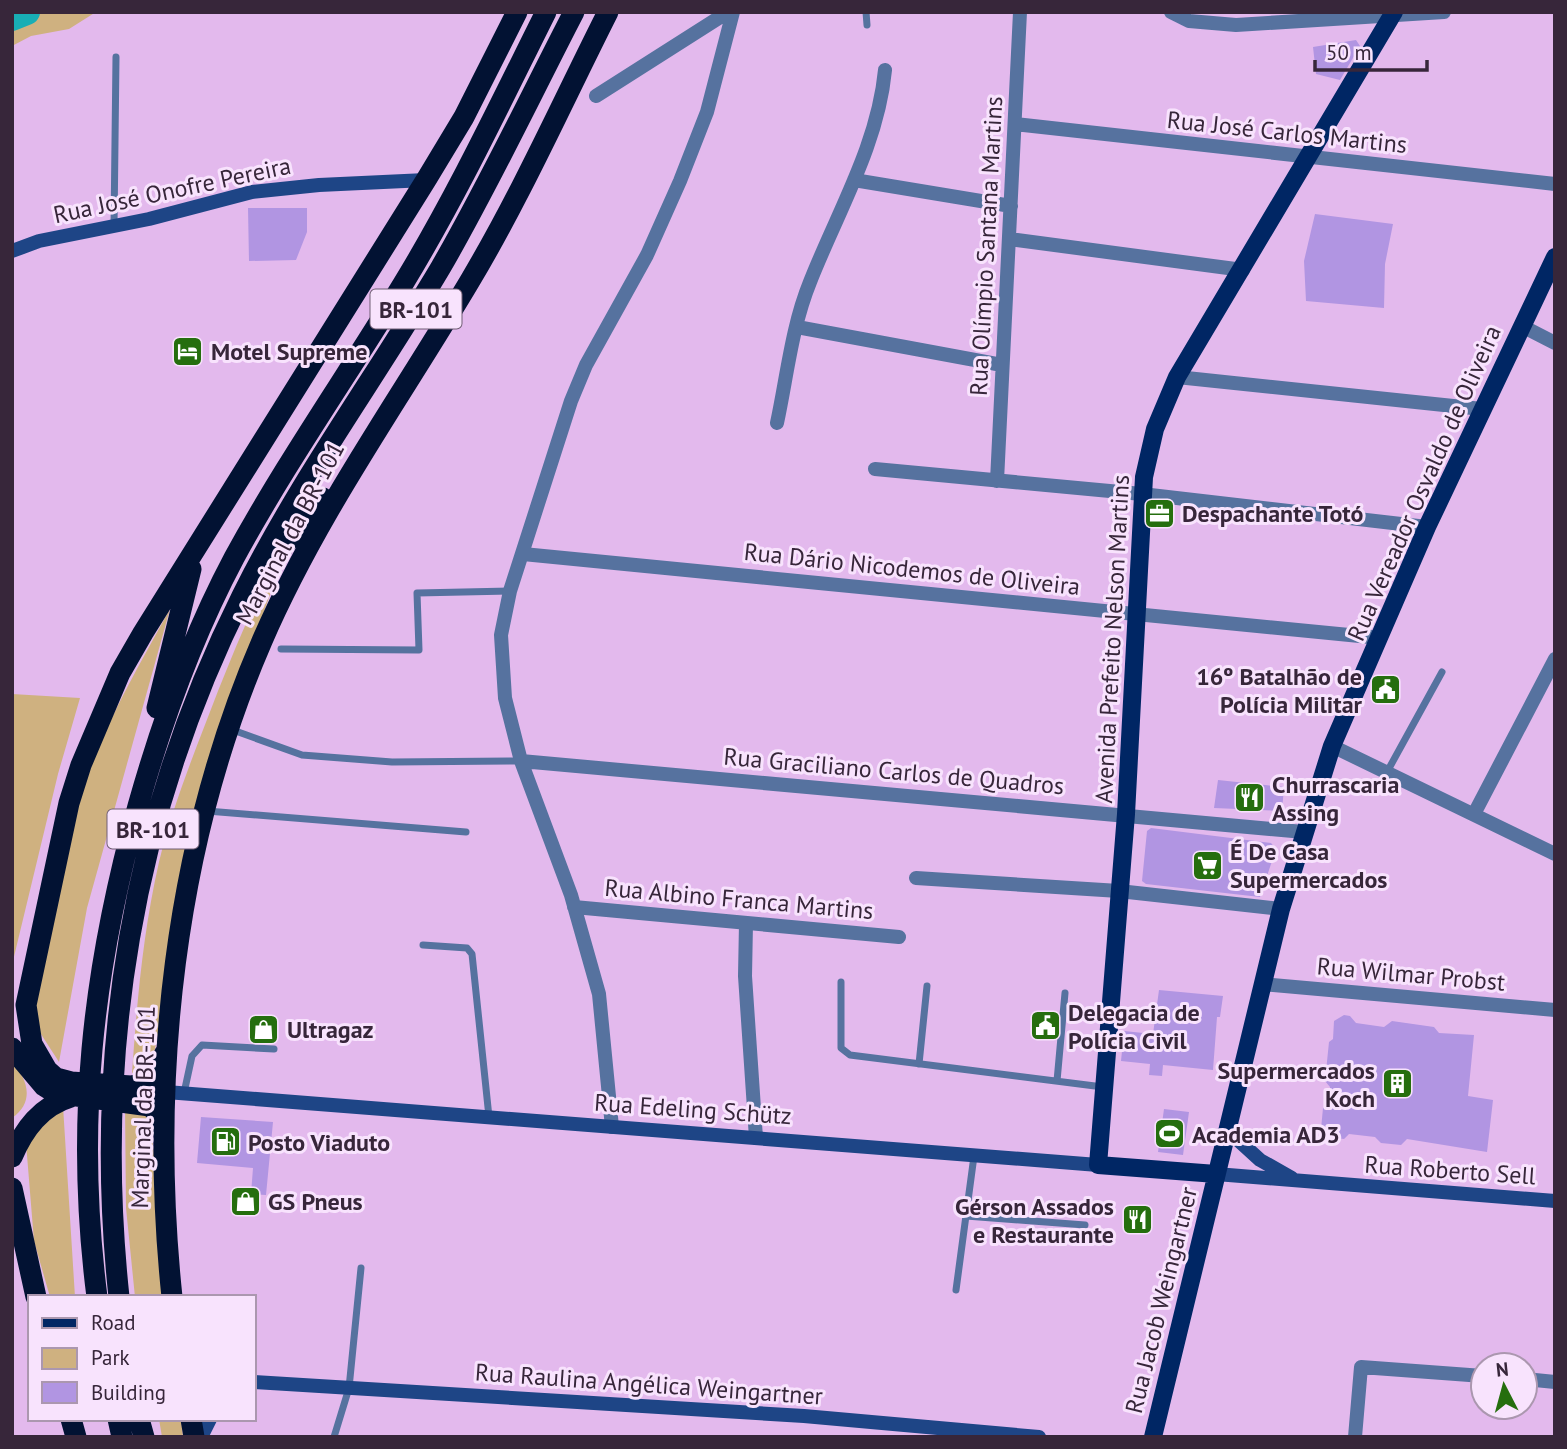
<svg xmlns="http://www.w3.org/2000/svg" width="1567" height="1449" viewBox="0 0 1567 1449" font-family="'PT Sans',sans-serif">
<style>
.green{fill:#cfb180}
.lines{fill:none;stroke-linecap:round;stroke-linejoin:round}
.river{stroke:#18aeb5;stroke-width:26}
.building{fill:#b195e2}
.lane{stroke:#56729f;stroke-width:7}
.street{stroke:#56729f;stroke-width:14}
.secondary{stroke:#1e4586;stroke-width:14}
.primary{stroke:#002664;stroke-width:18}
.highway{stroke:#021233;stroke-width:21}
.labels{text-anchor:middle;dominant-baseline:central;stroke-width:6;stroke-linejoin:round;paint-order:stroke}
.shield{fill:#f8e3fd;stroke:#715f74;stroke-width:2}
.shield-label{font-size:23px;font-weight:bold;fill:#37263a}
.street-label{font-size:24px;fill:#37263a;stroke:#f8e3fd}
.poi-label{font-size:24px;font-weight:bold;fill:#37263a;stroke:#f8e3fd;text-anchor:start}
</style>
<rect width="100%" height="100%" fill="#e3b9ed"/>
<path class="green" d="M 12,12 L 96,12 L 69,29 L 31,36 L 12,46 Z
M 285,552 L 205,780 L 152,1065 L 132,1073 C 137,1002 143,932 159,862 C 173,804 197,746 218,691 C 237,644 256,594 285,552 Z
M 170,609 L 87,908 L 59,1062 L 37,1028 L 31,1008 C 48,937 61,863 82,793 C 102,728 137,669 170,609 Z
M 12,694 L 80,698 L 58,774 L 12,965 Z
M 12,1062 C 28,1079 35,1102 12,1118 Z
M 125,1105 L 150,1110 L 166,1297 L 135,1297 L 126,1208 Z
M 63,1106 L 75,1297 L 50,1297 L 34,1241 L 26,1143 Z
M 159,1419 L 181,1419 L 183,1437 L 162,1437 Z"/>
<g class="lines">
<path class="river" d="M 12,18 L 27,12"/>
</g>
<path class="building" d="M 1356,40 L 1360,46 L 1340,80 L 1316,74 L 1313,47 Z
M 248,208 L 307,208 L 307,232 L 296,260 L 249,261 Z
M 1315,214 L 1393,224 L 1385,264 L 1384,308 L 1306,301 L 1304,261 Z
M 1218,780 L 1284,787 L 1282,811 L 1214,808 Z
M 1151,828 L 1271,843 L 1276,849 L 1260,897 L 1146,884 L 1142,881 L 1147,831 Z
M 1159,990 L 1223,996 L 1220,1017 L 1217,1017 L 1213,1070 L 1163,1065 L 1162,1076 L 1149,1075 L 1150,1064 L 1121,1061 L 1124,1031 L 1153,1034 Z
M 1344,1015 L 1350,1016 L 1356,1023 L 1384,1027 L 1392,1021 L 1434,1027 L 1439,1033 L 1474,1035 L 1468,1096 L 1493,1100 L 1487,1152 L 1407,1139 L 1401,1145 L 1381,1143 L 1375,1137 L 1349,1134 L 1344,1139 L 1328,1137 L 1321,1129 L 1323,1108 L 1328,1105 L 1330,1087 L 1325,1081 L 1329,1042 L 1333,1039 L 1334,1021 Z
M 1164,1109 L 1189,1112 L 1183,1155 L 1158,1152 Z
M 201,1117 L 273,1122 L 266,1195 L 251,1194 L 253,1168 L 197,1163 Z"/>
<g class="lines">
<path class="lane" d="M 866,12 L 867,25
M 114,226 L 116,57
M 281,649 L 419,650 L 417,593 L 510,591
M 230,729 L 302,755 L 392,762 L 521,761
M 1387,772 L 1442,672
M 207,811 L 466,832
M 423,945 L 467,948 L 472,954 L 489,1117
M 841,982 L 841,1048 L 850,1055 L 1103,1087
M 919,1064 L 927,986
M 1057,1081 L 1065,993
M 184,1093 L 192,1056 L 202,1045 L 274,1049
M 966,1216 L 1085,1225
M 956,1290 L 974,1156
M 334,1437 L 349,1388 L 361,1268"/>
<path class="street" d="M 1171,12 L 1189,21 L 1236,25 L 1444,12
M 596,96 L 728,12
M 1015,124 L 1555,184
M 854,180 L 1011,206
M 1009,239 L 1243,270
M 1522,326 L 1555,343
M 797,327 L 1002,365
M 1177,377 L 1482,409
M 777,423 C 787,376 792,326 810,282 C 837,213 878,145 885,70
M 875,469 L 1142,494 L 1427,527
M 997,481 L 1020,12
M 523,554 L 1380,638
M 1332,746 L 1555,854
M 521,761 L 1304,832
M 1474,814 L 1555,659
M 916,878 L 1119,891 L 1281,909
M 574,907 L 899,937
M 746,923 L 745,976 L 756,1138
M 1262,984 L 1555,1010
M 612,1127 L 599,994 L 571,895 L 521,761 L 505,698 L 501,635 L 510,591 L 571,401 L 586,365 L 647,255 L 680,181 L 707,112 L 733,12
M 1525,1379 L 1555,1382
M 1355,1437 L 1361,1367 L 1483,1376"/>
<path class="secondary" d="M 12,251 L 39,241 L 149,219 L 252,192 L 319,185 L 426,180
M 166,1092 L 1098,1165
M 1226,1129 L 1260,1160 L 1292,1178
M 1216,1174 L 1555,1201
M 254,1382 L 804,1416 L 1039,1437
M 201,1437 L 210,1419"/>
<path class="primary" d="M 1216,1174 L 1098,1165 L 1126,814 L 1144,477 L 1155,429 L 1177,377 L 1394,12
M 1153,1437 L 1281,909 L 1332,746 L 1427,527 L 1555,257"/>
<path class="highway" d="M 272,560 L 323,498
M 157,708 L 191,569
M 12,1048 L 44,1086 L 55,1093 L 150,1106 L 157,1113 L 162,1130
M 165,1053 L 156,1071 L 141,1084 L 131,1086 L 71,1082 L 56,1078 L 47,1070 L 32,1044 L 26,1005 L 69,803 L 81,765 L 120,673 L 143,633 L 426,180 L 464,117 L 517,12
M 12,1157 C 24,1129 41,1106 71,1097
M 12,1188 L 36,1297
M 97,1297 C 75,1125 92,972 138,806 C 162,721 192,637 234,558 C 285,464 347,376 403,284 C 456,197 500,104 546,12
M 119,1297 C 93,1054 132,816 242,596 C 299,481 376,377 441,267 C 489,184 530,97 574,12
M 172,1297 C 149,1078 174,844 262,641 C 318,512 400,399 471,279 C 522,193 563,101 608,12
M 71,1419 L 76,1437
M 118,1419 L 122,1437
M 139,1419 L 144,1437
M 191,1419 L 194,1437"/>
</g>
<defs>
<symbol id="hotel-square" viewBox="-11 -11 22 22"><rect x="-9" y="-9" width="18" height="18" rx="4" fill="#256e0e" stroke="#f8e3fd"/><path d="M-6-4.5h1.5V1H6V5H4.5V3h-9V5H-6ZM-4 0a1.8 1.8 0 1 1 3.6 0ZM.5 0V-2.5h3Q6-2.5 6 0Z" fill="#fff"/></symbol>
<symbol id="office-square" viewBox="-11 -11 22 22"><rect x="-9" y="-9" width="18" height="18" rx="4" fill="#256e0e" stroke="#f8e3fd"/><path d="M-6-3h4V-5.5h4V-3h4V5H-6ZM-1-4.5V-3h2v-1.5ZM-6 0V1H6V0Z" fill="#fff"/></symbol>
<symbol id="civic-square" viewBox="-11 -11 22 22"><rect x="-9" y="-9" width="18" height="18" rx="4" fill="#256e0e" stroke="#f8e3fd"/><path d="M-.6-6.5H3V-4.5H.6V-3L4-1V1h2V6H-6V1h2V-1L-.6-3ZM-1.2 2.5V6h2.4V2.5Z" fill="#fff"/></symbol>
<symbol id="restaurant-square" viewBox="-11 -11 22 22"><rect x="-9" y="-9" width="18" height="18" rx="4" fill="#256e0e" stroke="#f8e3fd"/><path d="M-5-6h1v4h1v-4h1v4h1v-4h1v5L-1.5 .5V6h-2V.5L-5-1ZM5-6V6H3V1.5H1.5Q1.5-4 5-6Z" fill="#fff"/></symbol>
<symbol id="supermarket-square" viewBox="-11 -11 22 22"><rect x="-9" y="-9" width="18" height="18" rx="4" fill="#256e0e" stroke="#f8e3fd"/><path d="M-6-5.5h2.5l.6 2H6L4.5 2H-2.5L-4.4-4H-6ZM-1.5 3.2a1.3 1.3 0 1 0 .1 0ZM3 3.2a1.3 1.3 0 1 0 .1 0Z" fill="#fff"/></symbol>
<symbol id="shop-square" viewBox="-11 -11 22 22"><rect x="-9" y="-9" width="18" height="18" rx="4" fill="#256e0e" stroke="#f8e3fd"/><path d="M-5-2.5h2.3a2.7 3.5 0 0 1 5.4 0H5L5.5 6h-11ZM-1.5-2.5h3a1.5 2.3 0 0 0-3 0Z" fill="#fff"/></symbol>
<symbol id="building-square" viewBox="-11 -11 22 22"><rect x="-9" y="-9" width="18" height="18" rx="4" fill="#256e0e" stroke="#f8e3fd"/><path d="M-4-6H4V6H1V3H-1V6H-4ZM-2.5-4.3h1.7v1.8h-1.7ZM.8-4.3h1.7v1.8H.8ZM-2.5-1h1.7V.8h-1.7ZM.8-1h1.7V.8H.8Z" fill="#fff"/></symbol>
<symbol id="stadium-square" viewBox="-11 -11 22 22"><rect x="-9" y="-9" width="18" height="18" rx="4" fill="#256e0e" stroke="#f8e3fd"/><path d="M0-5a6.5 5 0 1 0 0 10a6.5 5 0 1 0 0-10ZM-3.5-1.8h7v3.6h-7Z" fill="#fff"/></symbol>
<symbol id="fuel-square" viewBox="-11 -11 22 22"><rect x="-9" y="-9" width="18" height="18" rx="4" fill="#256e0e" stroke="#f8e3fd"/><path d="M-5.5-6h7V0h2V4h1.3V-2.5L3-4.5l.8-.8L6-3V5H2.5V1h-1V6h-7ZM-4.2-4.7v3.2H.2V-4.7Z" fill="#fff"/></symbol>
</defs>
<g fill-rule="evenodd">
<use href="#hotel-square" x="170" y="334" width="35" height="35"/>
<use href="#office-square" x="1142" y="496" width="35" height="35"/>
<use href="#civic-square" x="1368" y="672" width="35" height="35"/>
<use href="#restaurant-square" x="1232" y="780" width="35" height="35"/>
<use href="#supermarket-square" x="1190" y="848" width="35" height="35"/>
<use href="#civic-square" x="1028" y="1008" width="35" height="35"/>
<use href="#shop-square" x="246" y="1012" width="35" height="35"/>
<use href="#building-square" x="1380" y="1066" width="35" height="35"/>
<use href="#stadium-square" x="1152" y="1116" width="35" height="35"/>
<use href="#fuel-square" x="208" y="1124" width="35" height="35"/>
<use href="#shop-square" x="228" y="1184" width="35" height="35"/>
<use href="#restaurant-square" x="1120" y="1202" width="35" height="35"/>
</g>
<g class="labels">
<g class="shield">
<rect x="370.5" y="289.5" width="91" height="39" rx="5"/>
<rect x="107.5" y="809.5" width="91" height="39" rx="5"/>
</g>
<g class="shield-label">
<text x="416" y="309">BR-101</text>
<text x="153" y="829">BR-101</text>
</g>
<g class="street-label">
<text transform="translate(1287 132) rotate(6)">Rua José Carlos Martins</text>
<text transform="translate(172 190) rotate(-12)">Rua José Onofre Pereira</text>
<text transform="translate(986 246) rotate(-87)">Rua Olímpio Santana Martins</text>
<text transform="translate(1424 483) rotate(-66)">Rua Vereador Osvaldo de Oliveira</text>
<text transform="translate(290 533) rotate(-62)">Marginal da BR-101</text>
<text transform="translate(912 569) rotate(6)">Rua Dário Nicodemos de Oliveira</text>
<text transform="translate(1112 639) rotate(-87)">Avenida Prefeito Nelson Martins</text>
<text transform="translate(894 771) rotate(5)">Rua Graciliano Carlos de Quadros</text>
<text transform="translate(739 899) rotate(5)">Rua Albino Franca Martins</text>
<text transform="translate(1411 974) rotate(5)">Rua Wilmar Probst</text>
<text transform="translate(143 1107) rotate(-88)">Marginal da BR-101</text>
<text transform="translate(693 1109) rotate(4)">Rua Edeling Schütz</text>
<text transform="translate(1450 1170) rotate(4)">Rua Roberto Sell</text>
<text transform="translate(1161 1300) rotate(-76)">Rua Jacob Weingartner</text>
<text transform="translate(649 1384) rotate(4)">Rua Raulina Angélica Weingartner</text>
</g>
<g class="poi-label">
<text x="211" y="351">Motel Supreme</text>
<text x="1182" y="513">Despachante Totó</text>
<text x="1362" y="676" text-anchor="end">16º Batalhão de<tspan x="1362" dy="28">Polícia Militar</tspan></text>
<text x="1272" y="784">Churrascaria<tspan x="1272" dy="28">Assing</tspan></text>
<text x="1230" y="851">É De Casa<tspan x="1230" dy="28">Supermercados</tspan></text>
<text x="1068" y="1012">Delegacia de<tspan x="1068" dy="28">Polícia Civil</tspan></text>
<text x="287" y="1029">Ultragaz</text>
<text x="1375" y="1070" text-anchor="end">Supermercados<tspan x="1375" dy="28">Koch</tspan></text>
<text x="1192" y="1134">Academia AD3</text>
<text x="248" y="1142">Posto Viaduto</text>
<text x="268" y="1201">GS Pneus</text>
<text x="1114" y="1206" text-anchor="end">Gérson Assados<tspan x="1114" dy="28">e Restaurante</tspan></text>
</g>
</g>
<rect width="1567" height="1449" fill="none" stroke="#37263a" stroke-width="28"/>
<rect x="28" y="1295" width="228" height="126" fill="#f8e3fd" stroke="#ab97af" stroke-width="2"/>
<rect x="42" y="1318" width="35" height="10" fill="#002664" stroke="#ab97af" stroke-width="2"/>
<text x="91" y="1330" font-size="21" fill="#37263a">Road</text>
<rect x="42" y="1348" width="35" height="21" fill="#cfb180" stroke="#ab97af" stroke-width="2"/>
<text x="91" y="1365" font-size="21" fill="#37263a">Park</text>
<rect x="42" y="1382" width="35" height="21" fill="#b195e2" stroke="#ab97af" stroke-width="2"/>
<text x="91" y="1400" font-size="21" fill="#37263a">Building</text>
<g transform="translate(1504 1386) rotate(354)"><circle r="33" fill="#f8e3fd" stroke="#ab97af" stroke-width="2"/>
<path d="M0-5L12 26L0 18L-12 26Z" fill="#256e0e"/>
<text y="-10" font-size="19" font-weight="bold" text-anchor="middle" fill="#37263a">N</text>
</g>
<path d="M1315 60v10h112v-10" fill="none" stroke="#37263a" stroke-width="3.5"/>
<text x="1326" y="60" font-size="21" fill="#37263a" stroke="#f8e3fd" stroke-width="5" paint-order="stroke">50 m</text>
</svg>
